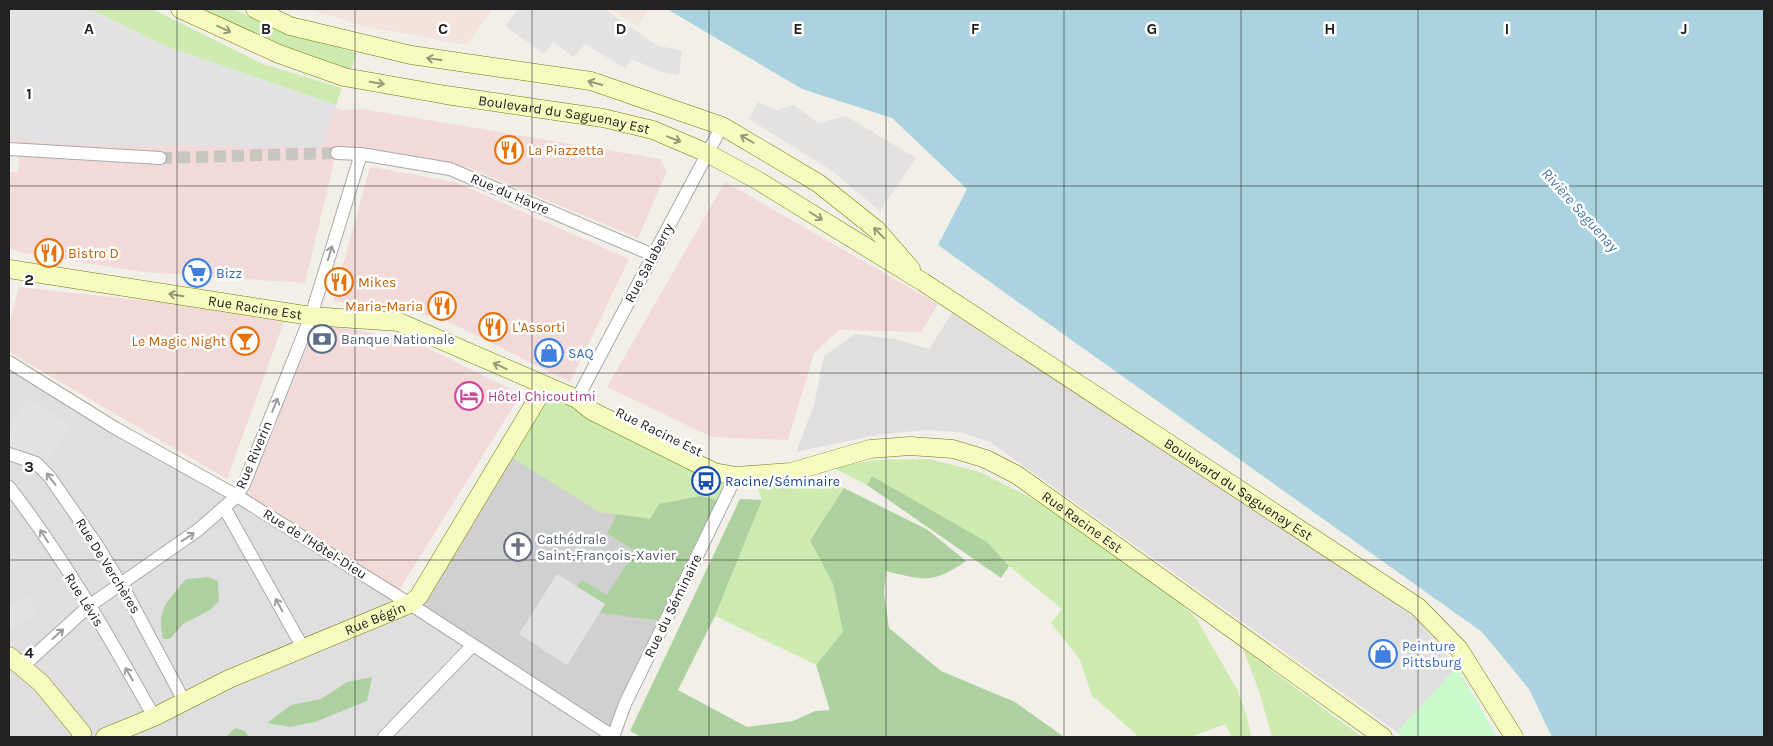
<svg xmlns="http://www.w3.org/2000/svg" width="1773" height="746" viewBox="0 0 1773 746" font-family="Karla,sans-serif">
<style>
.residential{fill:#e0dfdf}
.commercial{fill:#f2dad9}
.religious{fill:#d0d0d0}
.military{fill:#f3e3dd}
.grass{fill:#cdebb0}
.forest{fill:#add19e}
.park{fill:#c8facc}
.parking{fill:#e2e2e2}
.water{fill:#aad3df}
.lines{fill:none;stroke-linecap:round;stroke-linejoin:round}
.street-tunnel{stroke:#c8c6c1;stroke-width:12;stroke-dasharray:12 6;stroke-linecap:butt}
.street-casing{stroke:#a9a9a9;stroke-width:14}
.secondary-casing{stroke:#707d05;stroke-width:19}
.street{stroke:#fff;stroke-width:12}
.secondary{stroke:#f7fabf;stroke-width:18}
.oneway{stroke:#979978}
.oneway2{stroke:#9c9c9c}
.grid{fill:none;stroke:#222;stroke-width:1;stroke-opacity:0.55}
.labels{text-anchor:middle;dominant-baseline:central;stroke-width:5;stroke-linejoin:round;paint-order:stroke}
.street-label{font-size:14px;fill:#222;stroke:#fff}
.food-label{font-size:14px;fill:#c56008;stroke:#fff;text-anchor:start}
.shop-label{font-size:14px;fill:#366cbe;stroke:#fff;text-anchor:start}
.service-label{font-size:14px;fill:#4e5e75;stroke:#fff;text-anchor:start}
.hotel-label{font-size:14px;fill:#b23c85;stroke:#fff;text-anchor:start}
.transit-label{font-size:14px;fill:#164399;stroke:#fff;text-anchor:start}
.worship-label{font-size:14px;fill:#5b616d;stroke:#fff;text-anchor:start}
.water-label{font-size:15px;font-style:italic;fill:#4a7aab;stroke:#fff}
.grid-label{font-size:16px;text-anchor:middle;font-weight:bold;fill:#222;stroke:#fff;stroke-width:5;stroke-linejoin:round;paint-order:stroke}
</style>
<rect width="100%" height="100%" fill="#f2efe9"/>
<path class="residential" d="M 954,310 L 1395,603 L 1419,621 L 1457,667 L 1397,732 L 990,442 L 960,432 L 924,430 L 877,435 L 796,452 L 814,405 L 824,356 L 855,334 L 895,339 L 929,349 Z
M 9,362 L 237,496 L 614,737 L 9,737 Z"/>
<path class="commercial" d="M 9,9 L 100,24 L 341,110 L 362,109 L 660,159 L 667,171 L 638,238 L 467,167 L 337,149 L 305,283 L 143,272 L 24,253 L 9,248 L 9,172 L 18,173 L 20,142 L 9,141 Z
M 370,167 L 455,182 L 629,259 L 570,382 L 439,317 L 333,301 Z
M 725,182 L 938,304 L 921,332 L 839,330 L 814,353 L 788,440 L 712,437 L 607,387 Z
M 19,287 L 286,316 L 227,479 L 9,352 L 9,326 Z
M 317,321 L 417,343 L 511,389 L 516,402 L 398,592 L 246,493 Z"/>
<path class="religious" d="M 545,386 L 736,476 L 613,737 L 410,604 Z"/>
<path class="military" d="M 308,9 L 493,9 L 467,45 L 363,26 Z
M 611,9 L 650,9 L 637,26 Z"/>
<path class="grass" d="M 90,9 L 152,9 L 263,64 L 342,88 L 336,105 L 167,47 Z
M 197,9 L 233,9 L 281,30 L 357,53 L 351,69 L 289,49 Z
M 545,386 L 736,476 L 723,502 L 701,496 L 659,504 L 650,519 L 599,512 L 505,453 Z
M 929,459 L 980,472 L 1039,502 L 1169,593 L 1196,618 L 1237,689 L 1247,717 L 1251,737 L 1232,737 L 1225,724 L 1196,735 L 1196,737 L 1136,737 L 1136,734 L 1092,696 L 1080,660 L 1051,623 L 1062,609 L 1009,566 L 987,542 L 872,476 L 867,485 L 833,468 L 874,460 Z
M 793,474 L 844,488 L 810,539 L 833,584 L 843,632 L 816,665 L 715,616 L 762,500 L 757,487 L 764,480 Z
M 1243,649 L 1362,737 L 1272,737 L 1259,691 Z"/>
<path class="forest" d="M 872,476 L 987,542 L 1009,566 L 1001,578 L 867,485 Z
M 844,488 L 928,530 L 966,561 C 931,585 924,580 886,571 L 884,593 L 889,628 L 941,671 L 1015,702 L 1064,737 L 641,737 L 630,731 L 740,499 L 762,500 L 715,616 L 678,690 L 747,727 L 793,721 L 815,711 L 830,710 L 816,665 L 843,632 L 833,584 L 810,540 Z
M 701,496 L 723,502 L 665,621 L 592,612 L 569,597 L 582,580 L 607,595 L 635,551 L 607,533 L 617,514 L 650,519 L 659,504 Z
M 208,577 L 218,581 L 219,601 L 210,610 L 183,624 L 170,639 L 163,639 C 156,609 168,601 186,579 Z
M 372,677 L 367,701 L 315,722 L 290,727 L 267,723 L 291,705 L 321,699 L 347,682 Z
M 235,728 L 245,731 L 249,737 L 226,737 Z"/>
<path class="park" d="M 1457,667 L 1497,737 L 1404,737 L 1397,732 Z"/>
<path class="parking" d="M 9,9 L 90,9 L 167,47 L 336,105 L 322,147 L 74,145 L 9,139 Z
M 518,9 L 605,9 L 656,45 L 682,51 L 679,75 L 661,72 L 632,59 L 625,68 L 585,44 L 574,57 L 553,42 L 544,54 L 505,26 Z
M 758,102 L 777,110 L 794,105 L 818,123 L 846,116 L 916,158 L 880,211 L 832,171 L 749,119 Z
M 27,398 L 71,425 L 50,459 L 9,448 L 9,427 Z
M 557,574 L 605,604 L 567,665 L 519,634 Z
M 29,596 L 36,612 L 9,632 L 9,607 Z"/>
<path class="water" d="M 667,9 L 1764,9 L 1764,737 L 1552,737 L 1529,689 L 1482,632 L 938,245 L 967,189 L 892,118 L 802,89 Z"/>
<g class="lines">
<path class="street-tunnel" d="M 160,158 L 337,153"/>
<defs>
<path id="street" d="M 9,149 L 160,158
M 337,153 L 361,154 L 450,169 L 653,255
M 9,362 L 115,428 L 237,496 L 410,604 L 614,737
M 577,399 L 722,126
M 9,454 L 36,463 L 49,476 L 99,548 L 128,596 L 184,701
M 9,487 C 64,558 110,638 154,717
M 224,507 L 303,648
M 22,667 L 89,606 L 198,530 L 237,496 L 244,484 L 311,316 L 361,154
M 384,737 L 473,645
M 613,737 L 625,704 L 736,476"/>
<g id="secondary">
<path id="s1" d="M 180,9 L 279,54 L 344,77 L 446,95 L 603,118 L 653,130 L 707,153 L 757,180 L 923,282 L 1418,607 L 1459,649 L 1514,737"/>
<path d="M 255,9 L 290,26 L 411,55 L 591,81 L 722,126 L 818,183 L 877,230 L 911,269"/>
<path id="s2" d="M 9,269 L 311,316 L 399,322 L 577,399 L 592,411 L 714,472 L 736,476 L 791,472 L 870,449 L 910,446 L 953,449 L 986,459 L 1017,475 L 1383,737"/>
<path d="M 9,656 L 41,683 L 82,733 L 81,737"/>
<path id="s3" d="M 105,737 L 154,717 L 229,679 L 410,604 L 419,596 L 545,386"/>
</g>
</defs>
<use href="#street" class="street-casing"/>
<use href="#secondary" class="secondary-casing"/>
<use href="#street" class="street"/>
<use href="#secondary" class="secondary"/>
</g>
<defs><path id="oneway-shaft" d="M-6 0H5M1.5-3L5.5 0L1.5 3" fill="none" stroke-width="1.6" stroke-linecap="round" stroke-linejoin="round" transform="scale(1.25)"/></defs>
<g class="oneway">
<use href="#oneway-shaft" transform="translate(224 29) rotate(25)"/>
<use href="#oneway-shaft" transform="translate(434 59) rotate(-172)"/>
<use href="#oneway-shaft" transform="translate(377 83) rotate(10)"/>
<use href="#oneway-shaft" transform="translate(595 83) rotate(-164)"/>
<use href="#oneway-shaft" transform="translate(674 139) rotate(21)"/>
<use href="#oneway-shaft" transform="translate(747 139) rotate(-150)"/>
<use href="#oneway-shaft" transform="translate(816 216) rotate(32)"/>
<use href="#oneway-shaft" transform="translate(879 233) rotate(-134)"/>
<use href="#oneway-shaft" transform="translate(176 295) rotate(-171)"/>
<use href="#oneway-shaft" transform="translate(500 366) rotate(-156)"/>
</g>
<g class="oneway2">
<use href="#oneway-shaft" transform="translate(330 253) rotate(-73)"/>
<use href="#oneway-shaft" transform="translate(275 405) rotate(-68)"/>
<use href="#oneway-shaft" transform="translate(51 479) rotate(-128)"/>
<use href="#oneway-shaft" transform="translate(44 536) rotate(-123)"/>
<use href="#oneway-shaft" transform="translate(188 537) rotate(-33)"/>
<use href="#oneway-shaft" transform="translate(279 605) rotate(-119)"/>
<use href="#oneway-shaft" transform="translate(58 634) rotate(-42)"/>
<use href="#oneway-shaft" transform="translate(129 674) rotate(-120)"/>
</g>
<path class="grid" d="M 177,9 L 177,737M 355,9 L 355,737M 532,9 L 532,737M 709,9 L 709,737M 886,9 L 886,737M 1064,9 L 1064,737M 1241,9 L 1241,737M 1418,9 L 1418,737M 1596,9 L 1596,737M 9,186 L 1764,186M 9,373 L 1764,373M 9,560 L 1764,560"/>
<defs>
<symbol id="restaurant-ring" viewBox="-11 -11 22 22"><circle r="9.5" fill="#fff" stroke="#e8710a" stroke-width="1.5"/><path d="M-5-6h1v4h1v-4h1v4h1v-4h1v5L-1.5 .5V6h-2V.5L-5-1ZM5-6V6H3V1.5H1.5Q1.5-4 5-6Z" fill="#e8710a"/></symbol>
<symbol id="supermarket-ring" viewBox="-11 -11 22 22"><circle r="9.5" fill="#fff" stroke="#3f7fe0" stroke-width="1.5"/><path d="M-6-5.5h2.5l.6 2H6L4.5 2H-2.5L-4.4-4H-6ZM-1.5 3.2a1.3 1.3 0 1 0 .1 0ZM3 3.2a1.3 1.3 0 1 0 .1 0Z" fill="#3f7fe0"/></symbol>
<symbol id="bank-ring" viewBox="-11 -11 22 22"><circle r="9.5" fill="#fff" stroke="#5c6f8a" stroke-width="1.5"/><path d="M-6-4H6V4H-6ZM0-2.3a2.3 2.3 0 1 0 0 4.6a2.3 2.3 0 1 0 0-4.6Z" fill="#5c6f8a"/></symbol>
<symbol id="bar-ring" viewBox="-11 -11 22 22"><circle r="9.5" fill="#fff" stroke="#e8710a" stroke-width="1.5"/><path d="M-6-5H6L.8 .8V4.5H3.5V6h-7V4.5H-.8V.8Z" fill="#e8710a"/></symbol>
<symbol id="shop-ring" viewBox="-11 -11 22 22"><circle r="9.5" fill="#fff" stroke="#3f7fe0" stroke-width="1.5"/><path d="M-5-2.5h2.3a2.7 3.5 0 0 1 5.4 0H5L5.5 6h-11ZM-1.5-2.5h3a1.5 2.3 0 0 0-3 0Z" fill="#3f7fe0"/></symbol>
<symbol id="hotel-ring" viewBox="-11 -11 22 22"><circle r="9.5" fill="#fff" stroke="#d1479c" stroke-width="1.5"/><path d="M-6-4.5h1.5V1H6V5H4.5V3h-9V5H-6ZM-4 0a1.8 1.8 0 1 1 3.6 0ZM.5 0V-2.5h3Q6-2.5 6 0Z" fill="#d1479c"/></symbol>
<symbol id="bus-ring" viewBox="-11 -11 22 22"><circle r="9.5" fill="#fff" stroke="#1a4fb4" stroke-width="1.5"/><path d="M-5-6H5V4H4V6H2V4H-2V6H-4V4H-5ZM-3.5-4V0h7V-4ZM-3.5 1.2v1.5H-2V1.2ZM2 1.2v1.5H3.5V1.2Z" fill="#1a4fb4"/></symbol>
<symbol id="church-ring" viewBox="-11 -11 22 22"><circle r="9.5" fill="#fff" stroke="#6b7280" stroke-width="1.5"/><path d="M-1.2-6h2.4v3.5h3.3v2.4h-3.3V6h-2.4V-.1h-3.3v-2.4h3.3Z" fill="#6b7280"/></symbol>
</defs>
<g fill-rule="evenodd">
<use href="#restaurant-ring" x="493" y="134" width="32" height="32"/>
<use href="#restaurant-ring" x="33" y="237" width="32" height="32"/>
<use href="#supermarket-ring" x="181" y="257" width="32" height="32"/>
<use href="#restaurant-ring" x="323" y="266" width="32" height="32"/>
<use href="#restaurant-ring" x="426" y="290" width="32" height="32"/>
<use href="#restaurant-ring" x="477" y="311" width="32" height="32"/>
<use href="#bank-ring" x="306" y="323" width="32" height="32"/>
<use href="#bar-ring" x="229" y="325" width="32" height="32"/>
<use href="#shop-ring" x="533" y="337" width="32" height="32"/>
<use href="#hotel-ring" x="453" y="380" width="32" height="32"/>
<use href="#bus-ring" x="690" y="465" width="32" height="32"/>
<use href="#church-ring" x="502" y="531" width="32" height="32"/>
<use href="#shop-ring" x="1367" y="638" width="32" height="32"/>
</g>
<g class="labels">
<g class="street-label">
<text stroke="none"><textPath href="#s1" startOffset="401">Boulevard du Saguenay Est</textPath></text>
<text transform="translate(510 194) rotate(23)">Rue du Havre</text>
<text transform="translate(649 263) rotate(-62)">Rue Salaberry</text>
<text stroke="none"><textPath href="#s2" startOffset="249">Rue Racine Est</textPath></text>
<text transform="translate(659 432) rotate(26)">Rue Racine Est</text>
<text transform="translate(254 455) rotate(-67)">Rue Riverin</text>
<text stroke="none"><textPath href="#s1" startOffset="1179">Boulevard du Saguenay Est</textPath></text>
<text stroke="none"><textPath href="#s2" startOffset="1136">Rue Racine Est</textPath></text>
<text transform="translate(315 544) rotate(32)">Rue de l'Hôtel-Dieu</text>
<text transform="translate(108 566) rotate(58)">Rue De Verchères</text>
<text transform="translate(84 600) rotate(58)">Rue Lévis</text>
<text transform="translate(673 606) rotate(-64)">Rue du Séminaire</text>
<text stroke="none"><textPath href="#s3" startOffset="295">Rue Bégin</textPath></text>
</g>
<g class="food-label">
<text x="528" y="150">La Piazzetta</text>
<text x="68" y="253">Bistro D</text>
<text x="358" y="282">Mikes</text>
<text x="423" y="306" text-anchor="end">Maria-Maria</text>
<text x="512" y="327">L'Assorti</text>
<text x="226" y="341" text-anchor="end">Le Magic Night</text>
</g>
<g class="shop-label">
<text x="216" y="273">Bizz</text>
<text x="568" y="353">SAQ</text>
<text x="1402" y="646">Peinture<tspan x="1402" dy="16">Pittsburg</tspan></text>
</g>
<g class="service-label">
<text x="341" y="339">Banque Nationale</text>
</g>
<g class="hotel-label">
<text x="488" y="396">Hôtel Chicoutimi</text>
</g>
<g class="transit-label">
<text x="725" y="481">Racine/Séminaire</text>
</g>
<g class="worship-label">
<text x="537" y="539">Cathédrale<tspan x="537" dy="16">Saint-François-Xavier</tspan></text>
</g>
<g class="water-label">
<text transform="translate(1580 210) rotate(48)">Rivière Saguenay</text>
</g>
</g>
<g class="grid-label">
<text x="89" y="34">A</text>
<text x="266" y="34">B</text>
<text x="443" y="34">C</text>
<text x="621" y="34">D</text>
<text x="798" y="34">E</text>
<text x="975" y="34">F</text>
<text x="1152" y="34">G</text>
<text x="1330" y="34">H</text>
<text x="1507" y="34">I</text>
<text x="1684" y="34">J</text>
<text x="29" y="99">1</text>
<text x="29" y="285">2</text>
<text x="29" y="472">3</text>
<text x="29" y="658">4</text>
</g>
<rect width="1773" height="746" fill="none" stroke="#222222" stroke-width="20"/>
</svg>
